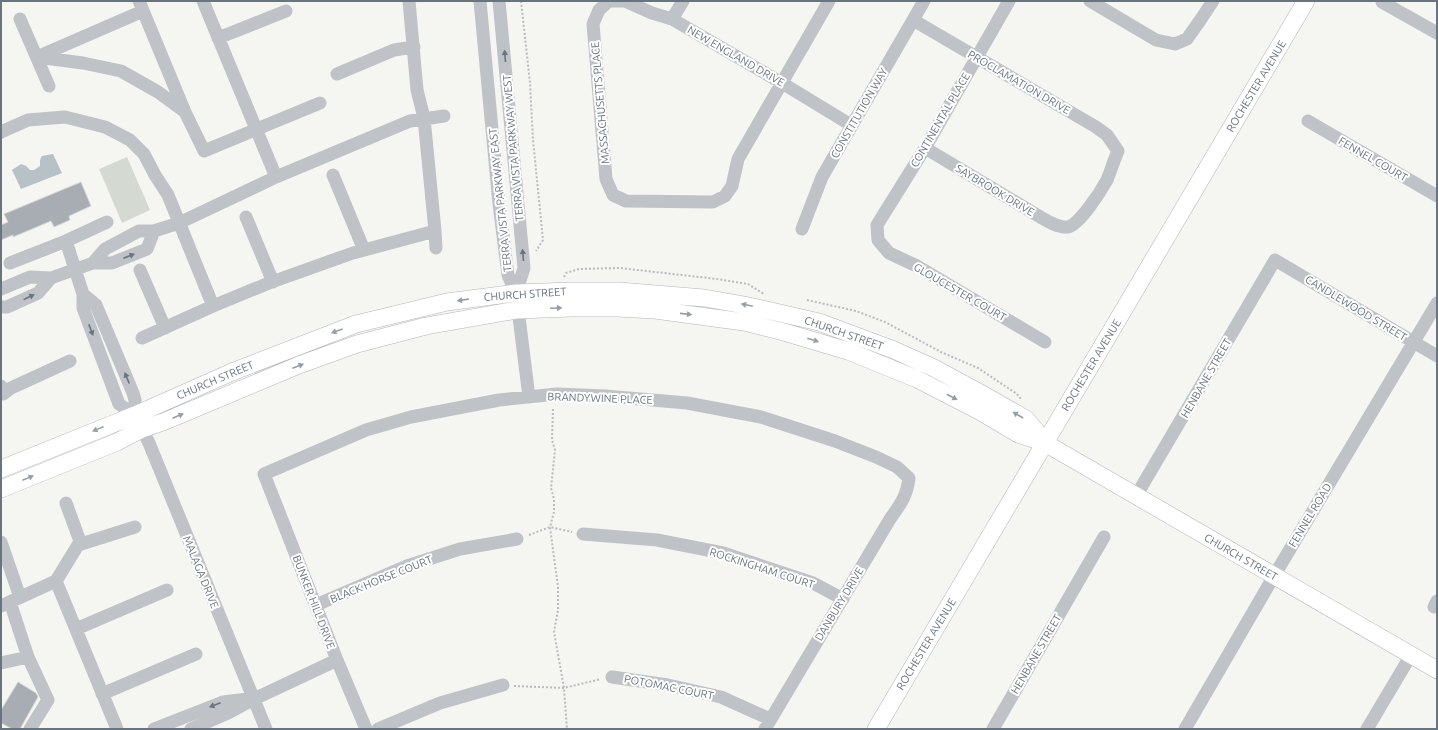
<svg xmlns="http://www.w3.org/2000/svg" width="1438" height="730" viewBox="0 0 1438 730" font-family="Ubuntu,sans-serif">
<style>
.green{fill:#d4dad2}
.water{fill:#b8c1c6}
.building{fill:#a7adb2;stroke:#d7d7d5}
.lines{fill:none;stroke-linecap:round;stroke-linejoin:round}
.major-casing{stroke:#b3b6ba;stroke-width:18}
.path{stroke:#b9bbbe;stroke-width:2;stroke-dasharray:2 2;stroke-linecap:butt}
.minor{stroke:#bfc2c6;stroke-width:13}
.major{stroke:#fff;stroke-width:17}
.oneway{fill:#687480}
.oneway2{fill:#959ea6}
.labels{text-anchor:middle;dominant-baseline:central;stroke-width:4;stroke-linejoin:round;paint-order:stroke}
.street-label{font-size:11px;fill:#687480;stroke:#fff}
</style>
<rect width="100%" height="100%" fill="#f5f5f2"/>
<path class="green" d="M 127,157 L 150,210 L 122,223 L 99,169 Z"/>
<path class="water" d="M 53,154 L 62,173 L 21,189 L 12,170 L 21,164 L 26,166 L 30,170 L 34,170 L 40,166 L 40,160 L 42,156 Z"/>
<path class="building" d="M 81,182 L 91,206 L 69,216 L 70,220 L 54,227 L 51,221 L 13,237 L 13,235 L 1,240 L 1,225 L 8,222 L 4,214 Z
M 18,682 L 36,693 L 38,697 L 20,729 L 12,729 L 1,723 L 1,710 Z"/>
<g class="lines">
<defs>
<path id="major" d="M 1,469 L 135,415 L 232,372 L 356,324 L 447,302 L 516,293 L 572,291 L 619,291 L 704,298 L 744,305 L 819,322 L 894,350 L 934,368 L 982,394 L 1026,419 L 1045,442
M 1,489 L 117,442 L 142,429 L 163,422 L 299,365 L 357,344 L 426,326 L 517,310 L 572,308 L 617,308 L 655,310 L 744,322 L 784,332 L 848,351 L 917,379 L 981,412 L 1018,434 L 1045,443 L 1437,670
M 876,729 L 1306,1"/>
</defs>
<use href="#major" class="major-casing"/>
<path class="path" d="M 521,1 L 530,83 L 533,140 L 543,240 L 536,251
M 564,277 L 566,273 L 579,269 L 620,268 L 717,279 L 748,284 L 764,294
M 807,300 L 856,311 L 885,322 L 941,352 L 978,368 L 1017,394 L 1021,399
M 553,409 L 552,440 L 555,450 L 551,488 L 554,499 L 554,512 L 550,527 L 558,587 L 558,610 L 554,632 L 564,688 L 567,729
M 529,535 L 550,527 L 572,532
M 514,686 L 564,688 L 601,679"/>
<path class="minor" d="M 139,1 L 185,112 L 204,151 L 320,103
M 203,1 L 276,177 L 410,121 L 444,116
M 480,1 L 499,204 L 508,275 L 516,293 L 529,397
M 499,1 L 524,268 L 516,293
M 609,1 L 599,10 L 593,24 L 606,179 L 613,195 L 626,201 L 713,202 L 725,196 L 732,186 L 738,159 L 829,1
M 614,1 L 625,1 L 652,13 L 672,19 L 782,83 L 851,125
M 1009,1 L 925,148 L 877,225 L 878,240 L 889,253 L 917,266 L 1045,342
M 1090,1 L 1156,40 L 1175,44 L 1187,39 L 1201,19 L 1213,1
M 1382,2 L 1437,33
M 143,11 L 37,57 L 83,63 L 121,71 L 158,92 L 184,111
M 20,19 L 49,86
M 672,19 L 683,1
M 913,20 L 1096,127 L 1107,135 L 1118,151 C 1114,160 1111,170 1107,180 C 1101,191 1080,224 1068,227 C 1058,228 1045,220 1037,215 L 925,148
M 218,38 L 286,11
M 337,74 L 394,50 L 414,47
M 1308,121 L 1437,196
M 1,132 L 28,120 L 65,117 L 105,127 L 130,140 L 144,154 L 155,175 L 168,195 L 213,306 L 269,283 L 353,253 L 435,231 L 424,118 L 417,90 L 409,1
M 333,175 L 364,250
M 246,217 L 273,282
M 802,229 L 822,177 L 924,1
M 435,231 L 436,248
M 66,241 L 83,294 L 83,308 L 119,404 L 135,415
M 10,263 L 66,241 L 107,222
M 93,263 L 105,249 L 139,231 L 154,231 L 179,223 L 276,177
M 140,270 L 165,328
M 1,289 L 30,277 L 51,278 L 93,263 L 112,263 L 147,249 L 154,231
M 83,294 L 96,305 L 133,393 L 135,400 L 135,415 L 149,443 L 266,729
M 1,307 L 7,307 L 38,293 L 51,278
M 142,338 L 213,306
M 1,386 L 3,394 L 11,388 L 70,361
M 1136,496 L 1275,260 L 1437,356
M 66,503 L 81,544
M 583,534 L 657,540 L 723,553 L 813,583 L 843,599
M 1,542 L 20,597
M 10,602 L 28,657 L 48,700 L 30,729
M 316,605 L 407,566 L 460,549 L 517,539
M 1,606 L 56,581
M 1434,607 L 1437,601
M 76,629 L 167,590
M 1,663 L 28,657
M 612,677 L 668,685 L 721,697 L 770,719
M 102,694 L 196,654
M 117,729 L 56,581 L 78,545 L 135,527
M 154,729 L 223,702 L 248,699
M 191,729 L 228,713 L 254,699 L 337,660
M 366,729 L 337,660 L 264,474 L 366,430 L 411,417 L 499,400 L 557,394 L 605,396 L 687,403 L 761,417 L 835,441 L 876,457 L 897,467 L 909,478 C 907,496 900,505 890,519 L 765,729
M 378,729 L 440,703 L 503,685
M 993,729 L 1104,537
M 1185,729 L 1274,576 L 1437,303
M 1367,729 L 1411,655"/>
<use href="#major" class="major"/>
</g>
<defs><path id="oneway-solid" d="M-6-.8H1V-3.2L6.5 0L1 3.2V.8H-6Z"/></defs>
<g class="oneway">
<use href="#oneway-solid" transform="translate(505 56) rotate(-95)"/>
<use href="#oneway-solid" transform="translate(523 255) rotate(-95)"/>
<use href="#oneway-solid" transform="translate(129 256) rotate(-21)"/>
<use href="#oneway-solid" transform="translate(29 297) rotate(-26)"/>
<use href="#oneway-solid" transform="translate(91 330) rotate(69)"/>
<use href="#oneway-solid" transform="translate(127 378) rotate(-113)"/>
<use href="#oneway-solid" transform="translate(215 705) rotate(159)"/>
</g>
<g class="oneway2">
<use href="#oneway-solid" transform="translate(463 300) rotate(171)"/>
<use href="#oneway-solid" transform="translate(747 305) rotate(-168)"/>
<use href="#oneway-solid" transform="translate(556 308) rotate(-3)"/>
<use href="#oneway-solid" transform="translate(686 314) rotate(6)"/>
<use href="#oneway-solid" transform="translate(337 331) rotate(160)"/>
<use href="#oneway-solid" transform="translate(813 340) rotate(17)"/>
<use href="#oneway-solid" transform="translate(298 366) rotate(-21)"/>
<use href="#oneway-solid" transform="translate(952 397) rotate(28)"/>
<use href="#oneway-solid" transform="translate(1018 415) rotate(-150)"/>
<use href="#oneway-solid" transform="translate(178 416) rotate(-23)"/>
<use href="#oneway-solid" transform="translate(98 429) rotate(158)"/>
<use href="#oneway-solid" transform="translate(28 478) rotate(-22)"/>
</g>
<g class="labels">
<g class="street-label">
<text transform="translate(736 56) rotate(30)">NEW ENGLAND DRIVE</text>
<text transform="translate(1019 82) rotate(30)">PROCLAMATION DRIVE</text>
<text transform="translate(1256 86) rotate(-59)">ROCHESTER AVENUE</text>
<text transform="translate(600 103) rotate(-95)">MASSACHUSETTS PLACE</text>
<text transform="translate(859 113) rotate(-60)">CONSTITUTION WAY</text>
<text transform="translate(940 120) rotate(-60)">CONTINENTAL PLACE</text>
<text transform="translate(513 148) rotate(-95)">TERRA VISTA PARKWAY WEST</text>
<text transform="translate(1373 159) rotate(30)">FENNEL COURT</text>
<text transform="translate(995 190) rotate(31)">SAYBROOK DRIVE</text>
<text transform="translate(500 200) rotate(-96)">TERRA VISTA PARKWAY EAST</text>
<text transform="translate(960 292) rotate(30)">GLOUCESTER COURT</text>
<text transform="translate(525 294) rotate(-4)">CHURCH STREET</text>
<text transform="translate(1356 308) rotate(31)">CANDLEWOOD STREET</text>
<text transform="translate(844 333) rotate(19)">CHURCH STREET</text>
<text transform="translate(1091 365) rotate(-59)">ROCHESTER AVENUE</text>
<text transform="translate(1206 378) rotate(-60)">HENBANE STREET</text>
<text transform="translate(215 380) rotate(-23)">CHURCH STREET</text>
<text transform="translate(600 398) rotate(2)">BRANDYWINE PLACE</text>
<text transform="translate(1310 515) rotate(-59)">FENNEL ROAD</text>
<text transform="translate(1241 557) rotate(30)">CHURCH STREET</text>
<text transform="translate(762 568) rotate(18)">ROCKINGHAM COURT</text>
<text transform="translate(201 572) rotate(68)">MALAGA DRIVE</text>
<text transform="translate(381 579) rotate(-22)">BLACK HORSE COURT</text>
<text transform="translate(314 602) rotate(69)">BUNKER HILL DRIVE</text>
<text transform="translate(839 604) rotate(-59)">DANBURY DRIVE</text>
<text transform="translate(926 644) rotate(-59)">ROCHESTER AVENUE</text>
<text transform="translate(1036 654) rotate(-60)">HENBANE STREET</text>
<text transform="translate(669 687) rotate(11)">POTOMAC COURT</text>
</g>
</g>
<rect width="1438" height="730" fill="none" stroke="#687480" stroke-width="4"/>
</svg>
